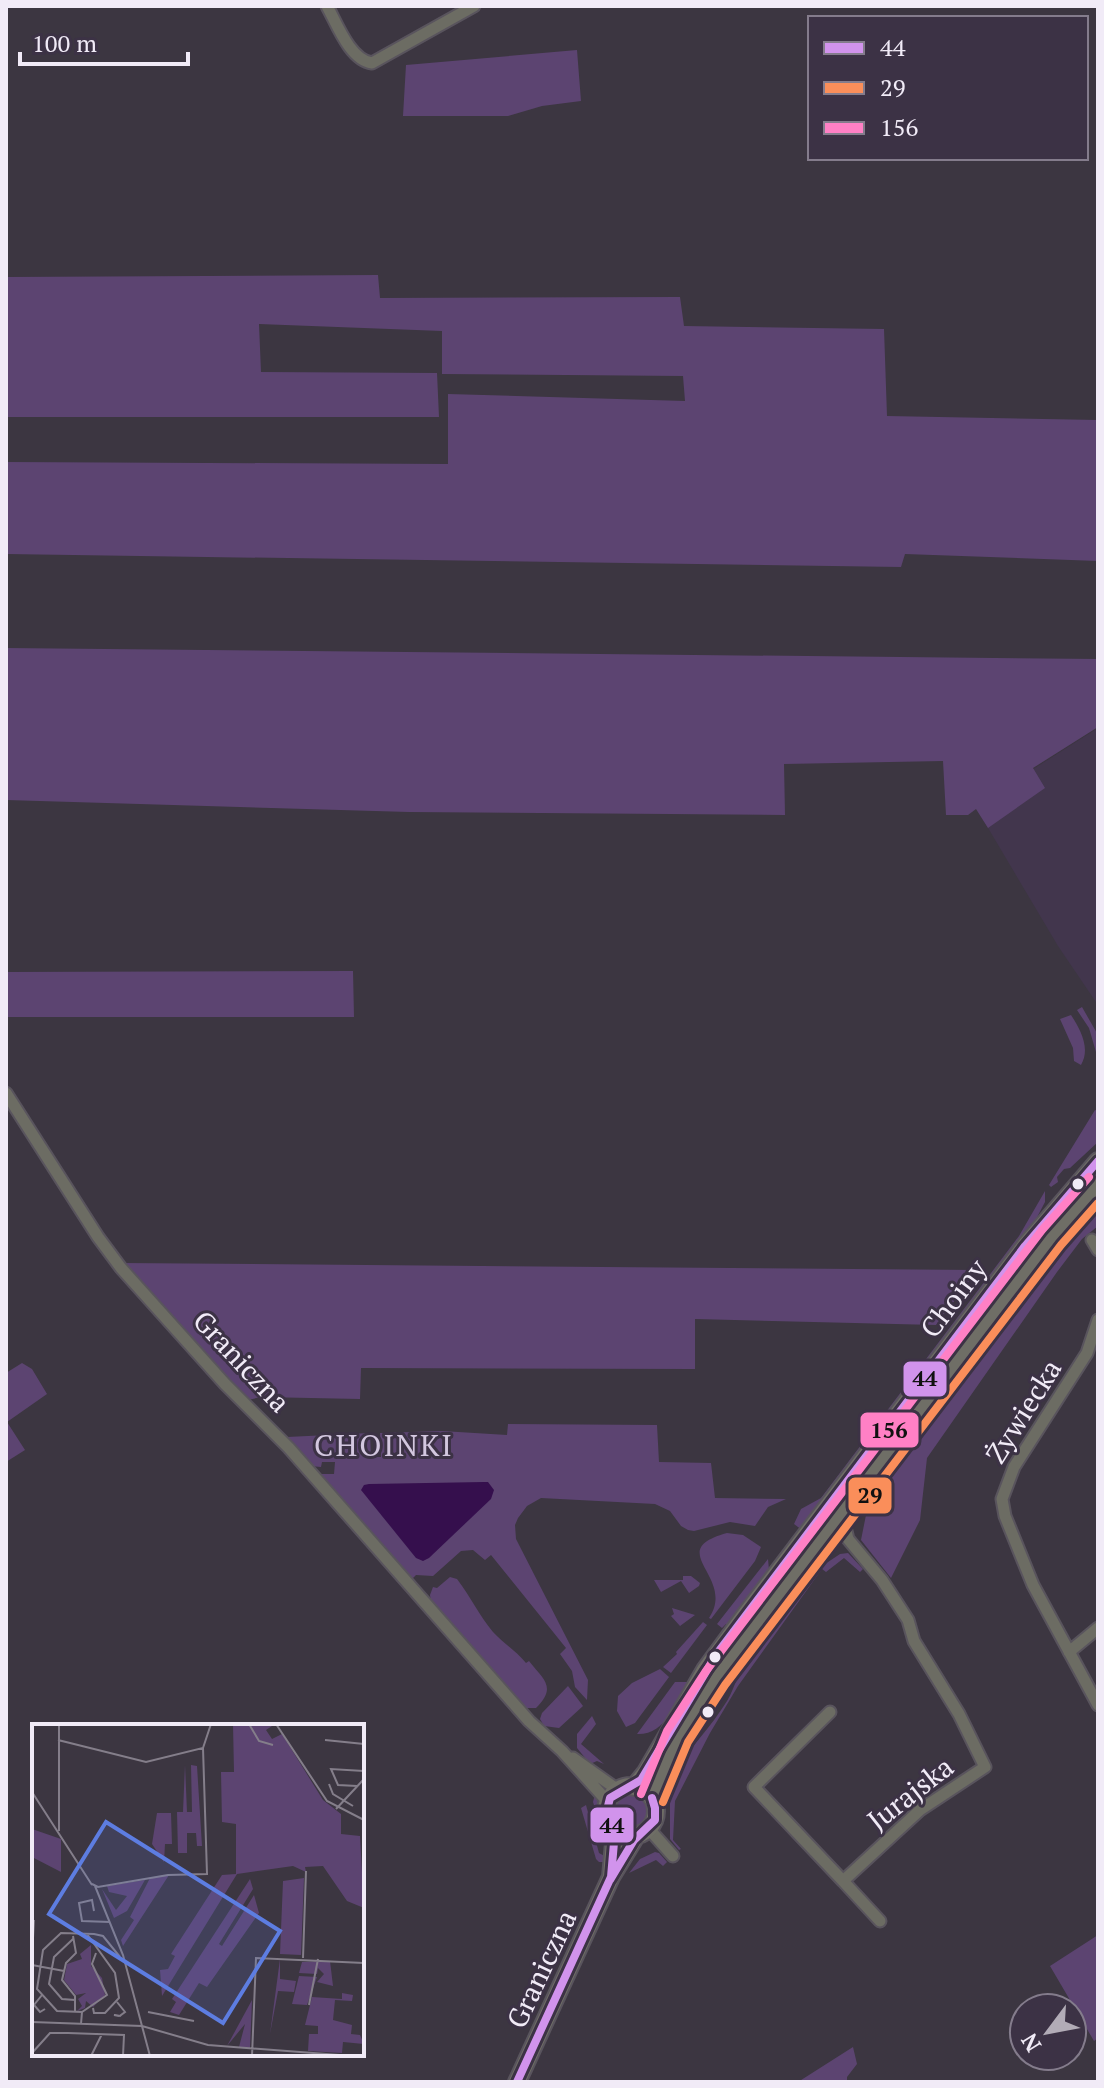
<svg xmlns="http://www.w3.org/2000/svg" width="1104" height="2088" viewBox="0 0 1104 2088" font-family="'PT Serif',serif">
<style>
.built{fill:#42364d}
.green{fill:#5c4471}
.water{fill:#350f4d}
.lines{fill:none;stroke-linecap:round;stroke-linejoin:round}
.street-casing{stroke:#59545d;stroke-width:15}
.secondary-casing{stroke:#59545d;stroke-width:20}
.street{stroke:#6c6c63;stroke-width:11}
.secondary{stroke:#6f6e66;stroke-width:16}
.bus-1-casing{stroke:#3c3245;stroke-width:14}
.bus-2-casing{stroke:#3c3245;stroke-width:14}
.bus-3-casing{stroke:#3c3245;stroke-width:14}
.bus-1{stroke:#d193ec;stroke-width:8}
.bus-2{stroke:#fa8e5a;stroke-width:8}
.bus-3{stroke:#ff80c5;stroke-width:8}
.bus-dot{fill:#f1ebf7;stroke:#3c3245;stroke-width:3}
.labels{text-anchor:middle;dominant-baseline:central;stroke-width:6;stroke-linejoin:round;paint-order:stroke}
.street-label{font-size:28px;fill:#f1ebf7;stroke:#3c3245}
.neighbourhood-label{font-size:30px;letter-spacing:2px;fill:#d3c7df;stroke:#3c3245}
.inset-road{fill:none;stroke:#847e8a;stroke-width:2}
.view{fill:#5d7de1;fill-opacity:0.15;stroke:#5d7de1;stroke-width:4}
.inset-edge{fill:none;stroke:#f1ebf7;stroke-width:4}
.line-badge{stroke:#3c3245;stroke-width:3}
.pale-badge-label{font-size:22px;text-anchor:middle;font-weight:bold;fill:#111}
</style>
<rect width="100%" height="100%" fill="#3c3641"/>
<path class="built" d="M 1098,728 L 1098,1005 L 1058,946 L 975,806 Z"/>
<path class="green" d="M 577,50 L 581,101 L 542,106 L 508,116 L 403,116 L 406,65 Z
M 378,275 L 380,298 L 680,297 L 684,326 L 884,329 L 887,416 L 1098,420 L 1098,561 L 905,554 L 901,567 L 6,554 L 6,462 L 448,464 L 448,394 L 685,401 L 683,376 L 442,374 L 442,331 L 259,324 L 261,372 L 437,373 L 439,417 L 6,417 L 6,277 Z
M 6,648 L 1098,659 L 1098,727 L 1033,768 L 1045,788 L 988,828 L 976,809 L 968,815 L 946,815 L 943,761 L 784,764 L 785,815 L 409,812 L 6,800 Z
M 353,971 L 354,1017 L 6,1017 L 6,972 Z
M 1082,1007 L 1098,1035 L 1098,1050 L 1096,1052 L 1089,1028 L 1077,1010 Z
M 1071,1015 C 1080,1029 1091,1048 1081,1065 L 1074,1061 L 1073,1048 L 1060,1019 Z
M 1095,1110 L 1098,1111 L 1098,1142 L 1070,1168 L 1064,1169 L 1057,1177 L 1058,1182 L 1051,1187 L 1049,1185 Z
M 1045,1191 L 1045,1202 L 1034,1223 L 802,1530 L 794,1524 L 801,1509 L 821,1498 L 1019,1236 Z
M 1098,1206 L 1098,1226 L 1082,1239 L 1057,1272 L 927,1458 L 920,1520 L 891,1578 L 861,1540 L 866,1515 L 863,1513 L 864,1508 L 914,1442 L 923,1434 L 1046,1267 Z
M 120,1263 L 978,1270 L 936,1325 L 695,1319 L 695,1369 L 361,1368 L 360,1399 L 261,1397 L 248,1400 Z
M 22,1363 L 32,1369 L 47,1394 L 7,1422 L 25,1450 L 6,1462 L 6,1373 Z
M 508,1424 L 657,1425 L 659,1462 L 711,1463 L 715,1498 L 786,1499 L 768,1507 L 755,1526 L 730,1522 L 694,1531 L 688,1530 L 681,1526 L 670,1511 L 655,1504 L 541,1498 L 527,1506 L 518,1518 L 515,1525 L 516,1539 L 588,1680 L 587,1700 L 575,1687 L 572,1671 L 560,1654 L 566,1648 L 491,1555 L 485,1560 L 473,1550 L 461,1551 L 433,1576 L 416,1575 L 411,1580 L 316,1474 L 334,1474 L 335,1462 L 322,1462 L 321,1467 L 310,1466 L 287,1442 L 287,1437 L 370,1433 L 371,1457 L 381,1457 L 380,1433 L 442,1431 L 507,1435 Z
M 727,1533 L 743,1535 L 761,1547 L 755,1561 L 711,1619 L 709,1618 C 737,1576 662,1551 727,1533 Z
M 848,1553 L 863,1569 L 860,1572 L 844,1558 L 826,1572 L 822,1569 L 738,1686 L 710,1733 L 675,1801 L 673,1840 L 681,1849 L 679,1850 L 670,1839 L 670,1794 L 675,1778 L 672,1775 C 689,1749 711,1727 727,1701 C 732,1693 734,1685 738,1677 L 822,1562 L 825,1564 L 840,1554 Z
M 768,1559 L 769,1570 L 765,1578 L 729,1626 L 726,1624 L 722,1628 L 717,1624 Z
M 683,1576 L 691,1576 L 700,1583 L 699,1586 L 689,1593 L 681,1581 L 661,1592 L 654,1580 L 683,1580 Z
M 450,1577 L 457,1579 C 470,1596 479,1615 493,1632 C 503,1643 516,1651 526,1663 L 529,1661 C 544,1680 557,1687 536,1708 L 525,1708 L 431,1602 L 430,1595 L 433,1587 L 437,1588 Z
M 672,1608 L 695,1615 L 680,1626 L 671,1616 L 674,1614 Z
M 703,1622 L 707,1625 L 671,1673 L 663,1667 L 677,1654 L 676,1652 Z
M 660,1669 L 669,1677 L 635,1723 L 626,1727 L 617,1711 L 618,1696 L 632,1683 Z
M 675,1682 L 688,1682 C 676,1703 666,1735 637,1734 Z
M 568,1686 L 583,1706 L 559,1728 L 544,1726 L 540,1719 L 542,1713 Z
M 592,1716 L 596,1724 L 581,1744 L 604,1764 L 597,1761 L 590,1764 L 577,1748 L 577,1734 Z
M614 1811a18 18 0 1 1 36 0a18 18 0 1 1-36 0Z
M 595,1794 L 609,1836 L 606,1843 L 593,1802 Z
M 586,1805 L 599,1853 L 608,1858 L 604,1862 L 599,1862 L 596,1859 L 581,1808 Z
M 655,1852 L 659,1853 L 667,1862 L 663,1866 L 656,1860 L 629,1873 L 640,1859 Z
M 1098,1935 L 1098,2038 L 1094,2041 L 1050,1966 Z
M 853,2047 L 857,2064 L 847,2077 L 847,2082 L 798,2082 Z"/>
<path class="water" d="M 484,1482 L 488,1482 L 494,1490 L 491,1499 L 429,1558 L 423,1561 L 416,1558 L 361,1490 L 364,1485 L 369,1484 Z"/>
<g class="lines">
<defs>
<path id="street" d="M 327,6 C 337,24 350,60 372,63 L 474,6
M 6,1093 L 98,1237 L 121,1268 L 225,1384 L 289,1448 L 529,1721 L 562,1751 L 608,1802
M 1092,1240 L 1098,1250
M 1098,1320 L 1087,1353 L 1014,1467 L 1002,1499 L 1005,1516 L 1033,1585 L 1098,1705
M 1069,1652 L 1098,1628
M 830,1712 L 754,1787 L 843,1881 L 920,1810 L 985,1767 L 959,1714 L 914,1641 L 908,1620 L 882,1580 L 848,1539 L 842,1515
M 573,1758 L 618,1790
M 649,1829 L 673,1856
M 843,1881 L 880,1921"/>
<path id="secondary" d="M606 1811a25 25 0 1 1 50 0a25 25 0 1 1-50 0Z
M 634,1787 L 646,1772 L 705,1670 L 746,1614 L 1025,1246 L 1098,1161
M 652,1798 C 676,1714 748,1638 800,1570 C 884,1459 967,1347 1052,1237 L 1098,1185
M 611,1877 L 615,1831
M 517,2082 L 611,1877 L 636,1836"/>
</defs>
<use href="#street" class="street-casing"/>
<use href="#secondary" class="secondary-casing"/>
<use href="#street" class="street"/>
<use href="#secondary" class="secondary"/>
<defs>
<path id="bus-1" d="M 610,1880 L 634,1840 L 655,1820 L 655,1808 L 652,1798
M 517,2082 L 611,1877 L 615,1831 L 606,1814 L 610,1798 L 641,1780 L 716,1655 L 1025,1246 L 1098,1161"/>
<path id="bus-2" d="M 663,1802 L 688,1742 L 725,1685 L 1061,1245 L 1098,1203"/>
<path id="bus-3" d="M 641,1794 L 667,1731 L 706,1671 L 1042,1230 L 1089,1177"/>
</defs>
<use href="#bus-1" class="bus-1-casing"/>
<use href="#bus-2" class="bus-2-casing"/>
<use href="#bus-3" class="bus-3-casing"/>
<use href="#bus-1" class="bus-1"/>
<use href="#bus-2" class="bus-2"/>
<use href="#bus-3" class="bus-3"/>
</g>
<g class="bus-dot">
<circle cx="1078" cy="1184" r="7"/>
<circle cx="715" cy="1657" r="7"/>
<circle cx="708" cy="1712" r="7"/>
</g>
<g class="labels">
<g class="street-label">
<text transform="translate(953 1298) rotate(-53)">Choiny</text>
<text transform="translate(242 1361) rotate(47)">Graniczna</text>
<text transform="translate(1023 1411) rotate(-58)">Żywiecka</text>
<text transform="translate(910 1793) rotate(-38)">Jurajska</text>
<text transform="translate(541 1969) rotate(-65)">Graniczna</text>
</g>
<g class="neighbourhood-label">
<text x="384" y="1445">CHOINKI</text>
</g>
</g>
<g transform="translate(32 1724)">
<rect width="332" height="332" fill="#3c3641"/>
<path d="M 201,0 L 243,0 L 234,6 L 240,15 L 250,10 L 291,76 L 309,90 L 309,110 L 328,112 L 332,184 L 315,177 L 291,142 L 273,143 L 274,148 L 261,142 L 205,150 L 130,272 L 128,246 L 136,245 L 143,232 L 139,230 L 190,151 L 204,150 L 204,100 L 190,98 L 189,48 L 202,48 ZM 153,41 L 155,88 L 160,88 L 159,41 L 165,42 L 170,122 L 165,122 L 164,109 L 155,109 L 155,129 L 146,129 L 145,88 L 151,88 ZM 125,89 L 139,89 L 140,120 L 133,120 L 132,138 L 120,120 ZM 0,105 L 29,115 L 29,148 L 0,133 ZM 137,151 L 91,222 L 89,216 L 102,196 L 98,193 L 118,154 ZM 272,154 L 269,231 L 248,230 L 251,157 ZM 218,155 L 221,165 L 187,220 L 190,222 L 222,171 L 227,189 L 175,263 L 167,259 L 147,291 L 138,288 L 144,278 L 140,275 ZM 113,156 L 95,187 L 82,194 L 70,165 L 84,186 L 95,172 L 77,168 L 75,162 ZM 59,221 L 59,242 L 70,254 L 73,271 L 61,283 L 54,277 L 53,284 L 45,287 L 50,282 L 46,275 L 54,269 L 44,271 L 32,256 L 35,240 L 50,235 L 48,230 ZM 248,235 L 248,255 L 264,257 L 262,268 L 246,267 L 238,310 ZM 298,237 L 301,262 L 285,258 L 292,250 L 286,244 L 285,250 L 267,249 L 270,238 ZM 267,252 L 285,253 L 275,281 L 260,280 ZM 310,269 L 321,271 L 320,277 L 303,276 L 301,296 L 320,301 L 319,310 L 328,311 L 332,320 L 311,318 L 310,329 L 276,327 L 277,310 L 286,310 L 286,302 L 273,301 L 280,273 L 310,275 ZM 220,276 L 218,325 L 207,323 L 213,300 L 195,322 Z" fill="#5c4471"/>
<path class="inset-road" d="M 27,0 L 27,107M 217,0 L 227,17 L 241,21M 244,0 L 295,77 L 332,96M 26,16 L 114,38 L 171,24 L 179,0M 293,16 L 332,20M 297,60 L 301,70 L 321,82M 325,62 L 306,61 L 299,45 L 332,47M 0,68 L 60,161M 304,85 L 332,55M 60,160 L 66,163 L 136,151 L 175,150 L 171,24M 63,162 L 91,231 L 118,332M 62,187 L 60,176 L 47,179 L 50,197 L 78,198M 55,210 L 83,249 L 87,274 L 73,289 L 62,289 L 61,284M 41,212 L 44,229 L 34,239 L 30,256 L 43,272 L 43,288M 41,215 L 22,233 L 17,260 L 30,275 L 43,276M 0,232 L 2,196M 271,234 L 274,147M 0,241 L 32,247M 10,271 L 2,281 L 8,288 L 13,285M 85,278 L 93,288 L 89,291 L 88,292 L 83,291 L 82,291 L 87,292M 277,281 L 286,235M 50,288 L 75,271 L 60,240 L 64,229M 116,288 L 162,297M 0,298 L 110,302 L 176,321 L 321,332M 49,300 L 50,288 L 25,287 L 5,265 L 11,226 L 29,209 L 62,210 L 71,212 L 88,233M 0,329 L 18,309 L 36,309 L 92,311 L 91,332M 59,332 L 70,310M 220,332 L 224,234 L 332,239"/>
<path class="view" d="M 74,98 L 248,207 L 191,299 L 17,190 Z"/>
<rect width="332" height="332" class="inset-edge"/>
</g>
<g class="line-badge">
<rect x="902" y="1360" width="46" height="38" rx="8" fill="#d193ec"/>
<rect x="859" y="1411" width="61" height="38" rx="8" fill="#ff80c5"/>
<rect x="847" y="1476" width="46" height="39" rx="8" fill="#fa8e5a"/>
<rect x="589" y="1806" width="46" height="38" rx="8" fill="#d193ec"/>
</g>
<g class="pale-badge-label">
<text x="925" y="1386">44</text>
<text x="889" y="1438">156</text>
<text x="870" y="1503">29</text>
<text x="612" y="1833">44</text>
</g>
<rect width="1104" height="2088" fill="none" stroke="#f1ebf7" stroke-width="16"/>
<rect x="808" y="16" width="280" height="144" fill="#3c3245" stroke="#847c8c" stroke-width="2"/>
<rect x="824" y="42" width="40" height="12" fill="#d193ec" stroke="#847c8c" stroke-width="2"/>
<text x="880" y="56" font-size="24" fill="#f1ebf7">44</text>
<rect x="824" y="82" width="40" height="12" fill="#fa8e5a" stroke="#847c8c" stroke-width="2"/>
<text x="880" y="96" font-size="24" fill="#f1ebf7">29</text>
<rect x="824" y="122" width="40" height="12" fill="#ff80c5" stroke="#847c8c" stroke-width="2"/>
<text x="880" y="136" font-size="24" fill="#f1ebf7">156</text>
<g transform="translate(1048 2032) rotate(238)"><circle r="38" fill="#3c3245" stroke="#847c8c" stroke-width="2"/>
<path d="M0-6L14 30L0 20L-14 30Z" fill="#b2acb7"/>
<text y="-12" font-size="22" font-weight="bold" text-anchor="middle" fill="#f1ebf7">N</text>
</g>
<path d="M20 52v12h168v-12" fill="none" stroke="#f1ebf7" stroke-width="4"/>
<text x="32" y="52" font-size="24" fill="#f1ebf7" stroke="#3c3245" stroke-width="6" paint-order="stroke">100 m</text>
</svg>
